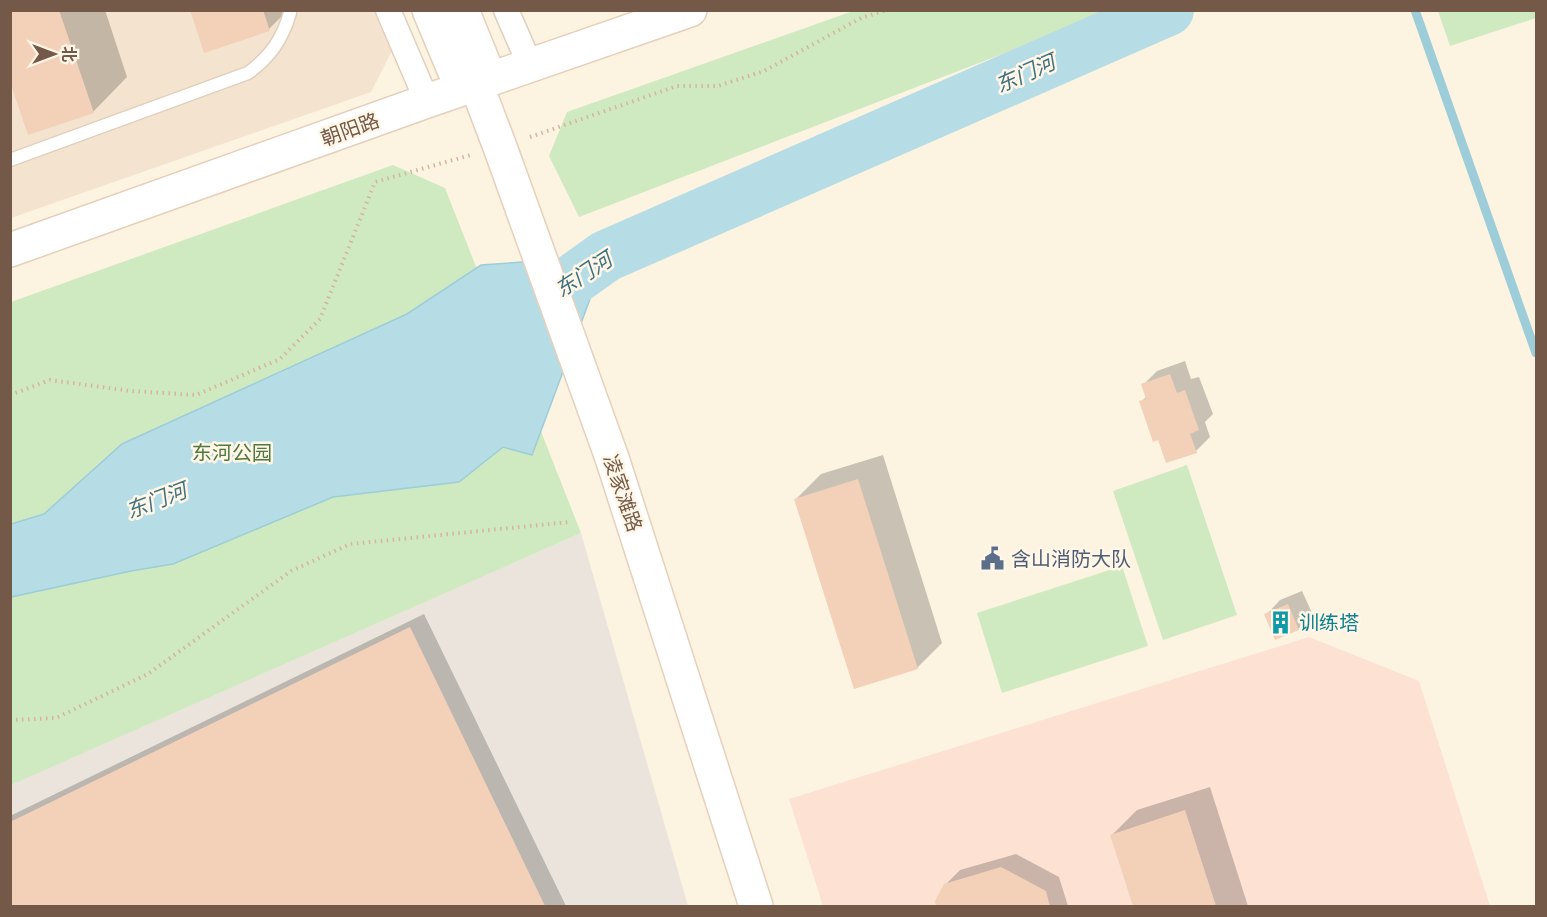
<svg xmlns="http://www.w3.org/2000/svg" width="1547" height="917" viewBox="0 0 1547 917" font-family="Manrope,'Noto Sans SC',sans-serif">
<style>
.residential{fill:#f4e4cf}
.commercial{fill:#fde2d4}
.industrial{fill:#ebe4dc}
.green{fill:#cfeac0}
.water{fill:#b6dde6;stroke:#9ccdd8;stroke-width:1.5}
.shadow{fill:#0003}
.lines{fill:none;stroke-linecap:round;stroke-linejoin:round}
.stream{stroke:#9ccdd8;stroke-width:9}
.river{stroke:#b6dde6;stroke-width:52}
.building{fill:#f2d1b8}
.service-casing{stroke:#e1cfbd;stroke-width:15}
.minor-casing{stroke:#e1cfbd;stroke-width:27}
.secondary-casing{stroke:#e6d0bb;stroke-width:36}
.path{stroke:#d7b49c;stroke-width:4;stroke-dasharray:1.5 4.5;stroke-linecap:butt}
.service{stroke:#fff;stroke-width:12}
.minor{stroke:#fff;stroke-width:24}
.secondary{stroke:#fff;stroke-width:33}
.labels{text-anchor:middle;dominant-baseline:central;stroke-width:5;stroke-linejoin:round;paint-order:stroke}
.street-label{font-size:20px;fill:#745948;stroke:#fff6e7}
.park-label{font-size:20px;fill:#4f7a40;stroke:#fff6e7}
.service-label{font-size:20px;fill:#4e5e75;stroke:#fff6e7;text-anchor:start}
.culture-label{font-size:20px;fill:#0d838f;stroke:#fff6e7;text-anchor:start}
.water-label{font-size:21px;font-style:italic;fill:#3f7381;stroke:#fff6e7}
</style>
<rect width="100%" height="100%" fill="#fcf3e1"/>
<path class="residential" d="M 10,11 L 383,11 L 397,41 L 371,92 L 11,218 Z"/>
<path class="commercial" d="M 1309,637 L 1419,681 L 1490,906 L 823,906 L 789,799 Z"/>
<path class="industrial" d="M 581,533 L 688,906 L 11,906 L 10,785 Z"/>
<path class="green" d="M 856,10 L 1114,11 L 579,217 L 549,156 L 567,112 Z
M 1438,11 L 1536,11 L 1536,18 L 1450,46 Z
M 393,165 L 445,188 L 581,533 L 11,785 L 11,302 Z
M 1187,465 L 1237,615 L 1163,640 L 1113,491 Z
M 1122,566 L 1148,646 L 1002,693 L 977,613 Z"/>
<path class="water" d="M 606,256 L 532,455 L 503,447 L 459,482 L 333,497 L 173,564 L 131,571 L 11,597 L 11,524 L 44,514 L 122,444 L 407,314 L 481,265 Z"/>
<path class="shadow" d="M 10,10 L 105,10 L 127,77 L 93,112 Z
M 192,10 L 288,10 L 269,29 Z
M 1185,361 L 1191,379 L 1199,377 L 1213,414 L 1205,422 L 1210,437 L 1196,451 L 1159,438 L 1141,402 L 1147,396 L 1143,385 L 1157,371 Z
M 883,455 L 942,643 L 917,668 L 796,499 L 821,474 Z
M 1302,591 L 1313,615 L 1298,629 L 1266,615 L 1280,600 Z
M 424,614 L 566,906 L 10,906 L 10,816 Z
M 1210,787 L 1248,906 L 1135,906 L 1112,835 L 1137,810 Z
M 1016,854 L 1059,877 L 1068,906 L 938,906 L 936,901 L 945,885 L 960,870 Z"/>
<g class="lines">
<path class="stream" d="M 1415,10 L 1536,353"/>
<path class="river" d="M 547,298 L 606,256 L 1168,10"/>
</g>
<path class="building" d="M 10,10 L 59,10 L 94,113 L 28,135 L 10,82 Z
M 190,10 L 263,10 L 270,31 L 204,53 Z
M 1170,374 L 1177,393 L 1185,390 L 1199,430 L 1190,434 L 1197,453 L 1166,463 L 1158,440 L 1153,442 L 1139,401 L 1146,399 L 1141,384 Z
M 858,479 L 918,669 L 854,689 L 794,499 Z
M 1288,604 L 1299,630 L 1275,640 L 1264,614 Z
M 410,627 L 545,906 L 10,906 L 10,822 Z
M 1185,810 L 1216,906 L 1133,906 L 1110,835 Z
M 1001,867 L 1046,891 L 1050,906 L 936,906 L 935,901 L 944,884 Z"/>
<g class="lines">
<defs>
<path id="service" d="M 10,160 L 248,73 C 270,57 282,40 290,13"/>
<path id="minor" d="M 388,10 L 427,101
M 506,10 L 530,65"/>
<path id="secondary" d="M 429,10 L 462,89
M 462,10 L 490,79
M 476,84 L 500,147 L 612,458 L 756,906
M 10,250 L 427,101 L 690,10"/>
</defs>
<use href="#service" class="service-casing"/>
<use href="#minor" class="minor-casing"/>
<use href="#secondary" class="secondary-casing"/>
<path class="path" d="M 530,137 L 677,86 L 718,86 L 764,71 L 861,18 L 887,10
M 10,395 L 50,380 L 131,391 L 196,395 L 280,359 L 320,319 L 375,182 L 471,155
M 10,720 L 56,718 L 148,674 L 291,571 L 350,544 L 570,522"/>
<use href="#service" class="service"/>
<use href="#minor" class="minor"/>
<use href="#secondary" class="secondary"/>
</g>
<defs>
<symbol id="civic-bare" viewBox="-9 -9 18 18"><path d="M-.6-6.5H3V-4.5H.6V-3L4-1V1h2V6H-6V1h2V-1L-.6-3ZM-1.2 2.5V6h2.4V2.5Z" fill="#5c6f8a" stroke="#fff6e7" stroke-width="2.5" paint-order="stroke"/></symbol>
<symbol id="building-bare" viewBox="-9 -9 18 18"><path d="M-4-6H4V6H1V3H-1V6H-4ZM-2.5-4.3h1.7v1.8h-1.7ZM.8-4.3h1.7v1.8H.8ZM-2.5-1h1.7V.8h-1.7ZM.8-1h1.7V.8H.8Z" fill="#0f9aa8" stroke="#fff6e7" stroke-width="2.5" paint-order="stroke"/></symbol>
</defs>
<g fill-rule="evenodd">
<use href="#civic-bare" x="976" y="542" width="33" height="33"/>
<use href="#building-bare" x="1264" y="606" width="33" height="33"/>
</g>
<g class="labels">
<g class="street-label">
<text transform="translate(350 129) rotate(-20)">朝阳路</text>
<text transform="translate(623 493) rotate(71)">凌家滩路</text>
</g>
<g class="park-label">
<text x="232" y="452">东河公园</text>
</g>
<g class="service-label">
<text x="1011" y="558">含山消防大队</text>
</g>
<g class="culture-label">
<text x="1299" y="622">训练塔</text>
</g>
<g class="water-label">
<text transform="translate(1025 73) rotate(-24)">东门河</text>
<text transform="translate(583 274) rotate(-33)">东门河</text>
<text transform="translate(156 500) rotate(-21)">东门河</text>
</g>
</g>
<rect width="1547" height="917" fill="none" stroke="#745948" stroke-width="24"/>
<g transform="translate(54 54) rotate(90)" stroke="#fff6e7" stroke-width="4.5" paint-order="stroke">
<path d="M0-4.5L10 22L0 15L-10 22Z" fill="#745948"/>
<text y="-9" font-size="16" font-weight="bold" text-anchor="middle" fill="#745948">北</text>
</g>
</svg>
